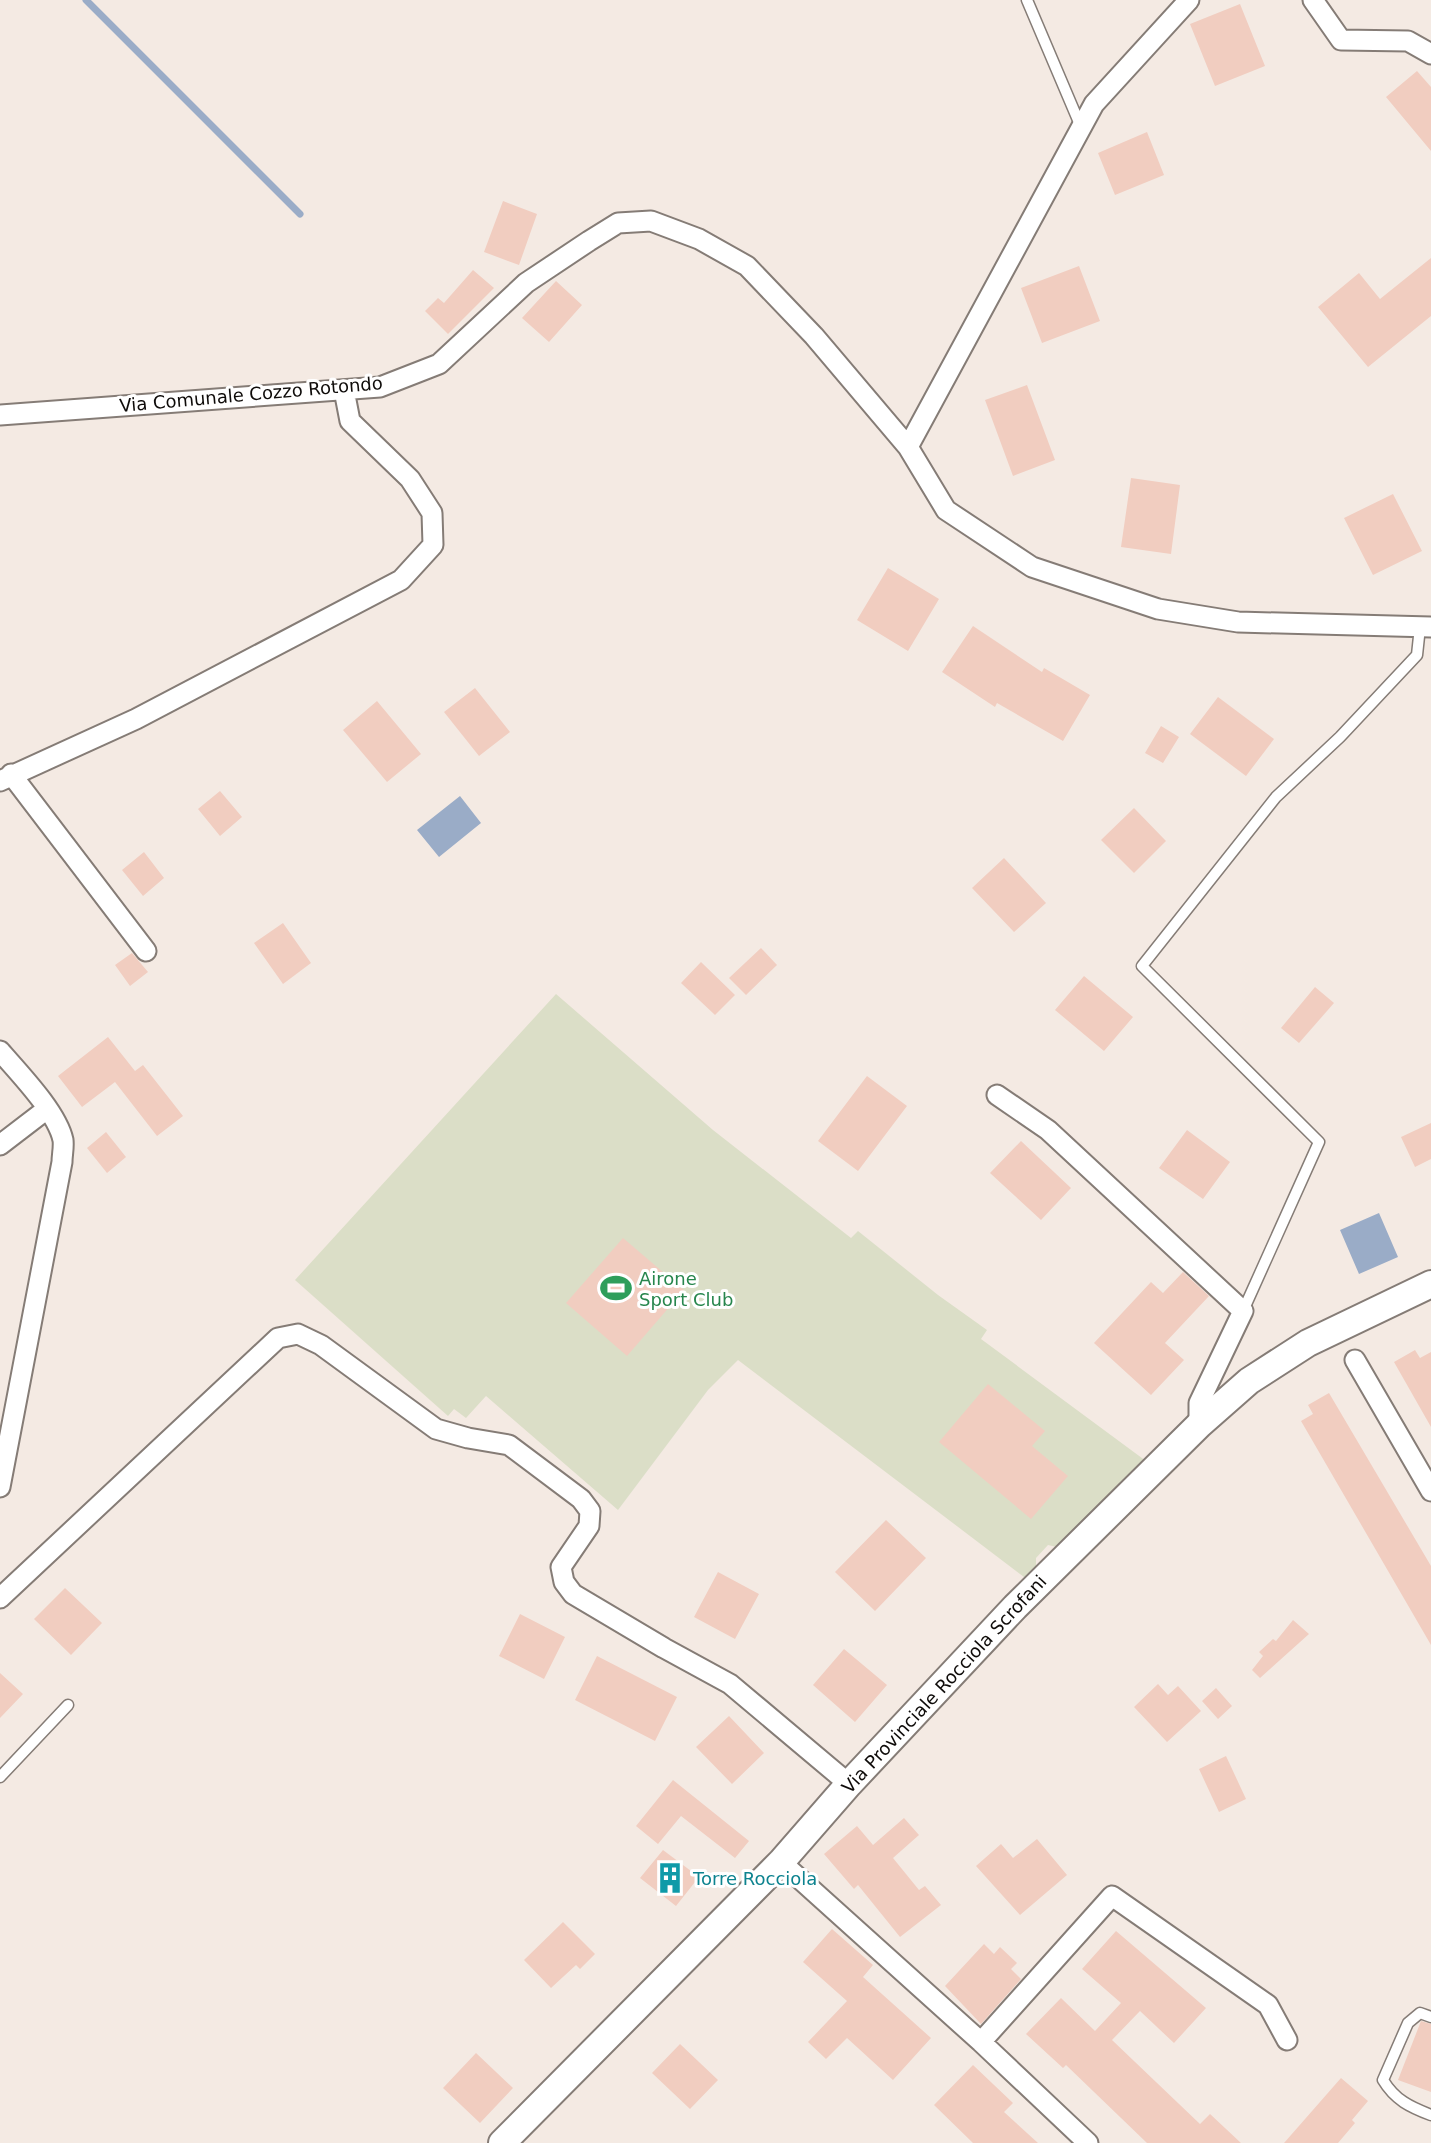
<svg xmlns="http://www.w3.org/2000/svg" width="1431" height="2143" viewBox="0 0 1431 2143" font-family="'DejaVu Sans',sans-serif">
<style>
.green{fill:#dbdec7}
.water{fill:#9aacc7}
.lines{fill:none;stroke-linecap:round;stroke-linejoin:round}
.stream{stroke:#9aacc7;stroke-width:7}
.building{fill:#f1cdc0}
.lane-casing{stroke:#857c76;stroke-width:13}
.street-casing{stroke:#857c76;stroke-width:23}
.secondary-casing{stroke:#857c76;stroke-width:30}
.lane{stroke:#fff;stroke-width:10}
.street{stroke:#fff;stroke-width:19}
.secondary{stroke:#fff;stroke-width:26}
.labels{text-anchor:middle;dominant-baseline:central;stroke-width:6;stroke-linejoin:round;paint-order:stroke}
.street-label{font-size:18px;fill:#0e0b09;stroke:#fff}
.leisure-label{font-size:18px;fill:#27864d;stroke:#fff;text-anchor:start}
.culture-label{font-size:18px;fill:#0d838f;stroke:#fff;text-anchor:start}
</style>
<rect width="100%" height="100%" fill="#f4eae3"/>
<path class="green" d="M 556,994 L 713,1130 L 851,1238 L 858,1231 L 938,1295 L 987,1330 L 981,1339 L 1150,1464 L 1061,1548 L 1048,1545 L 1036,1558 L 1036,1572 L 1028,1580 L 738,1360 L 708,1390 L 618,1510 L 486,1396 L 466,1418 L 454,1409 L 448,1416 L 295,1280 Z"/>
<path class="water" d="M 460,796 L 481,823 L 439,857 L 417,830 Z
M 1379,1213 L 1398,1257 L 1359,1274 L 1340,1230 Z"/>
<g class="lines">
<path class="stream" d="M 86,0 L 300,214"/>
</g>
<path class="building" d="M 1240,4 L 1265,66 L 1215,86 L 1190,24 Z
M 1417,71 L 1431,87 L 1431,151 L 1386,97 Z
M 1147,132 L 1164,175 L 1115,195 L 1098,153 Z
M 503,201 L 537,214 L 519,265 L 484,252 Z
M 1431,258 L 1431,316 L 1368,367 L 1318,307 L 1359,273 L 1380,299 Z
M 1079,266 L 1100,321 L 1042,343 L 1021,288 Z
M 473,270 L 494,288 L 448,334 L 425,311 L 438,298 L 444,303 Z
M 556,281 L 582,305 L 549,342 L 522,318 Z
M 1027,385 L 1055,460 L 1013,476 L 985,400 Z
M 1131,478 L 1180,485 L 1171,554 L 1121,547 Z
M 1393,494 L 1422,551 L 1373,575 L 1344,518 Z
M 888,568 L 939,599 L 908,651 L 857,620 Z
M 973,626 L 1042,672 L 1044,668 L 1090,695 L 1063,741 L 997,703 L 995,707 L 942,672 Z
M 475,688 L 510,732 L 479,756 L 444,712 Z
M 1218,697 L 1274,739 L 1246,776 L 1190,734 Z
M 377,701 L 421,754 L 387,782 L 343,730 Z
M 1161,726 L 1179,737 L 1163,763 L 1145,753 Z
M 220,791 L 242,817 L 220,836 L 198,809 Z
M 1134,808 L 1166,841 L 1134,873 L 1101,840 Z
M 144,852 L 164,878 L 143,896 L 122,870 Z
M 1004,858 L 1046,903 L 1014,932 L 972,888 Z
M 283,923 L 311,963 L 283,984 L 254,943 Z
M 761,948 L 777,965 L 746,995 L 729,978 Z
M 132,953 L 148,972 L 130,986 L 115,965 Z
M 701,962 L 735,995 L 715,1015 L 681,983 Z
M 1084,976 L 1133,1017 L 1104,1051 L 1055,1010 Z
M 1315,987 L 1334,1003 L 1299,1043 L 1281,1028 Z
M 108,1037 L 135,1071 L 143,1065 L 183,1116 L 157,1136 L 115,1082 L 82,1107 L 58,1076 Z
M 867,1076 L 907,1106 L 858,1171 L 818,1141 Z
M 1431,1123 L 1431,1159 L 1415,1167 L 1401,1137 Z
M 1187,1130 L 1230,1162 L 1203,1199 L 1159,1168 Z
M 106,1132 L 126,1157 L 107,1173 L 87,1148 Z
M 1021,1141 L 1071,1188 L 1041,1220 L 990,1173 Z
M 623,1238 L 684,1290 L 627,1356 L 566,1303 Z
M 1183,1272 L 1209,1296 L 1165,1343 L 1184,1360 L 1151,1395 L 1094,1343 L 1151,1282 L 1163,1293 Z
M 1415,1350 L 1420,1358 L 1431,1352 L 1431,1427 L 1394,1362 Z
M 988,1384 L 1045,1431 L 1032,1446 L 1068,1476 L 1031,1519 L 939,1442 Z
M 1329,1393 L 1431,1566 L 1431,1645 L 1301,1421 L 1313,1414 L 1308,1405 Z
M 886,1520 L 926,1558 L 875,1611 L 835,1572 Z
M 718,1572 L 759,1594 L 735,1639 L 694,1617 Z
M 65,1588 L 102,1623 L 71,1655 L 34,1619 Z
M 520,1614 L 565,1637 L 544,1679 L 499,1656 Z
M 1293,1620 L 1309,1634 L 1260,1678 L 1252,1670 L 1263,1656 L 1259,1652 L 1273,1639 L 1276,1641 Z
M 844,1649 L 887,1685 L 855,1722 L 813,1685 Z
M 597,1656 L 677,1697 L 655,1741 L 575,1700 Z
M 0,1673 L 23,1694 L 0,1718 Z
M 1158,1684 L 1168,1695 L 1178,1686 L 1201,1711 L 1167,1742 L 1134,1707 Z
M 1216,1688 L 1232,1706 L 1218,1719 L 1202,1701 Z
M 729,1716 L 764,1753 L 732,1784 L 696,1747 Z
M 1226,1756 L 1246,1799 L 1219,1812 L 1199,1769 Z
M 673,1780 L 749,1841 L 735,1858 L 681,1816 L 658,1844 L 636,1826 Z
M 904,1818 L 919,1835 L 893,1858 L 919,1890 L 925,1886 L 941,1905 L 900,1937 L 858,1885 L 854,1889 L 824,1854 L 857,1826 L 873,1845 Z
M 1037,1839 L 1067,1875 L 1020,1915 L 976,1866 L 1001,1844 L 1013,1858 Z
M 663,1850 L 699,1877 L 676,1906 L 640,1878 Z
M 563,1922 L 595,1954 L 580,1969 L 576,1965 L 551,1988 L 524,1960 Z
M 832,1929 L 873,1965 L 863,1977 L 931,2038 L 893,2080 L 847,2038 L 826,2059 L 808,2042 L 847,2001 L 803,1962 Z
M 1116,1931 L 1206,2008 L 1174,2043 L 1140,2011 L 1112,2040 L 1200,2124 L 1210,2114 L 1241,2143 L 1147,2143 L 1066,2065 L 1063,2068 L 1026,2034 L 1061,1998 L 1095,2031 L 1121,2003 L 1082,1969 Z
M 984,1944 L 994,1954 L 1000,1947 L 1017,1963 L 1011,1969 L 1021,1979 L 981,2024 L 945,1986 Z
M 1421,2021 L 1431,2024 L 1431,2092 L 1398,2080 Z
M 680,2044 L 718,2080 L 690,2109 L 652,2073 Z
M 476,2053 L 513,2088 L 480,2123 L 443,2088 Z
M 973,2065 L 1013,2103 L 1004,2112 L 1038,2143 L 973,2143 L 934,2105 Z
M 1341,2078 L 1368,2101 L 1352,2120 L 1355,2123 L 1338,2143 L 1284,2143 Z"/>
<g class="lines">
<defs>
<path id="lane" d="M 1027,0 L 1081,127
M 1243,1311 L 1319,1142 L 1142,966 L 1276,797 L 1340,737 L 1417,655 L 1420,627
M 0,1777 L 68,1705
M 1431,2017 L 1420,2013 L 1408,2023 L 1383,2080 C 1395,2100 1410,2107 1431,2115"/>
<path id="street" d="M 1313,0 L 1341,40 L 1408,41 L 1431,54
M 0,415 L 380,387 L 439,364 L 526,283 L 589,241 L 618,223 L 651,221 L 699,239 L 747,266 L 814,336 L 908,447 L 946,510 L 1032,567 L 1158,609 L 1238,622 L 1431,627
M 908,447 L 1094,104 L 1189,0
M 11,774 L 146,951
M 0,781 L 136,719 L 401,580 L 433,545 L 432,513 L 410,479 L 350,421 L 344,390
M 0,1051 C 19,1073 57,1112 63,1140 C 64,1147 62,1155 62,1162 L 0,1487
M 997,1095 L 1048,1130 L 1243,1311 L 1199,1403 L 1199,1425
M 0,1145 L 47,1109
M 1355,1360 L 1431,1491
M 0,1598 L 278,1338 L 298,1334 L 321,1345 L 436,1429 L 468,1438 L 509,1445 L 581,1499 L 590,1511 L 589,1526 L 561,1567 L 564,1582 L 573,1594 L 664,1648 L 730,1684 L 849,1784
M 781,1862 L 981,2042 L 1088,2143
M 981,2042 L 1112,1896 L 1268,2005 L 1287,2040"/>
<path id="secondary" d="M 502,2143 L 781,1862 L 849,1784 L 1015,1607 L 1199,1425 L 1249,1381 L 1308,1343 L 1431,1284"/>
</defs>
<use href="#lane" class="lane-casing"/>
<use href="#street" class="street-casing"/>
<use href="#secondary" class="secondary-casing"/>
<use href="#lane" class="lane"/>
<use href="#street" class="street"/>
<use href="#secondary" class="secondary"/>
</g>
<defs>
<symbol id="stadium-bare" viewBox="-9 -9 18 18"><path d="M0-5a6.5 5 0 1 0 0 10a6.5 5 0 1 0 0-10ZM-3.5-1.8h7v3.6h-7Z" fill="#2e9e5b" stroke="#fff" stroke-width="2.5" paint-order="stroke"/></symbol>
<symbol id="building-bare" viewBox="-9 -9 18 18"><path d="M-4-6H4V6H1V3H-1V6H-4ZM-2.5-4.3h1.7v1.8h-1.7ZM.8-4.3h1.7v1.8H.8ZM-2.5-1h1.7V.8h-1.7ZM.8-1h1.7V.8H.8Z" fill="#0f9aa8" stroke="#fff" stroke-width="2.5" paint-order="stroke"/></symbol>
</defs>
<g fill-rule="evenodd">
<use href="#stadium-bare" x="594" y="1266" width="44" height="44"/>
<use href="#building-bare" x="648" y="1856" width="44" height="44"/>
</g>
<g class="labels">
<g class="street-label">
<text transform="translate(251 394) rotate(-5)">Via Comunale Cozzo Rotondo</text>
<text transform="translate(944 1684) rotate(-47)">Via Provinciale Rocciola Scrofani</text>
</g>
<g class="leisure-label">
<text x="639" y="1278">Airone<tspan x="639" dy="21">Sport Club</tspan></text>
</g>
<g class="culture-label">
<text x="693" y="1878">Torre Rocciola</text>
</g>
</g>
</svg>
